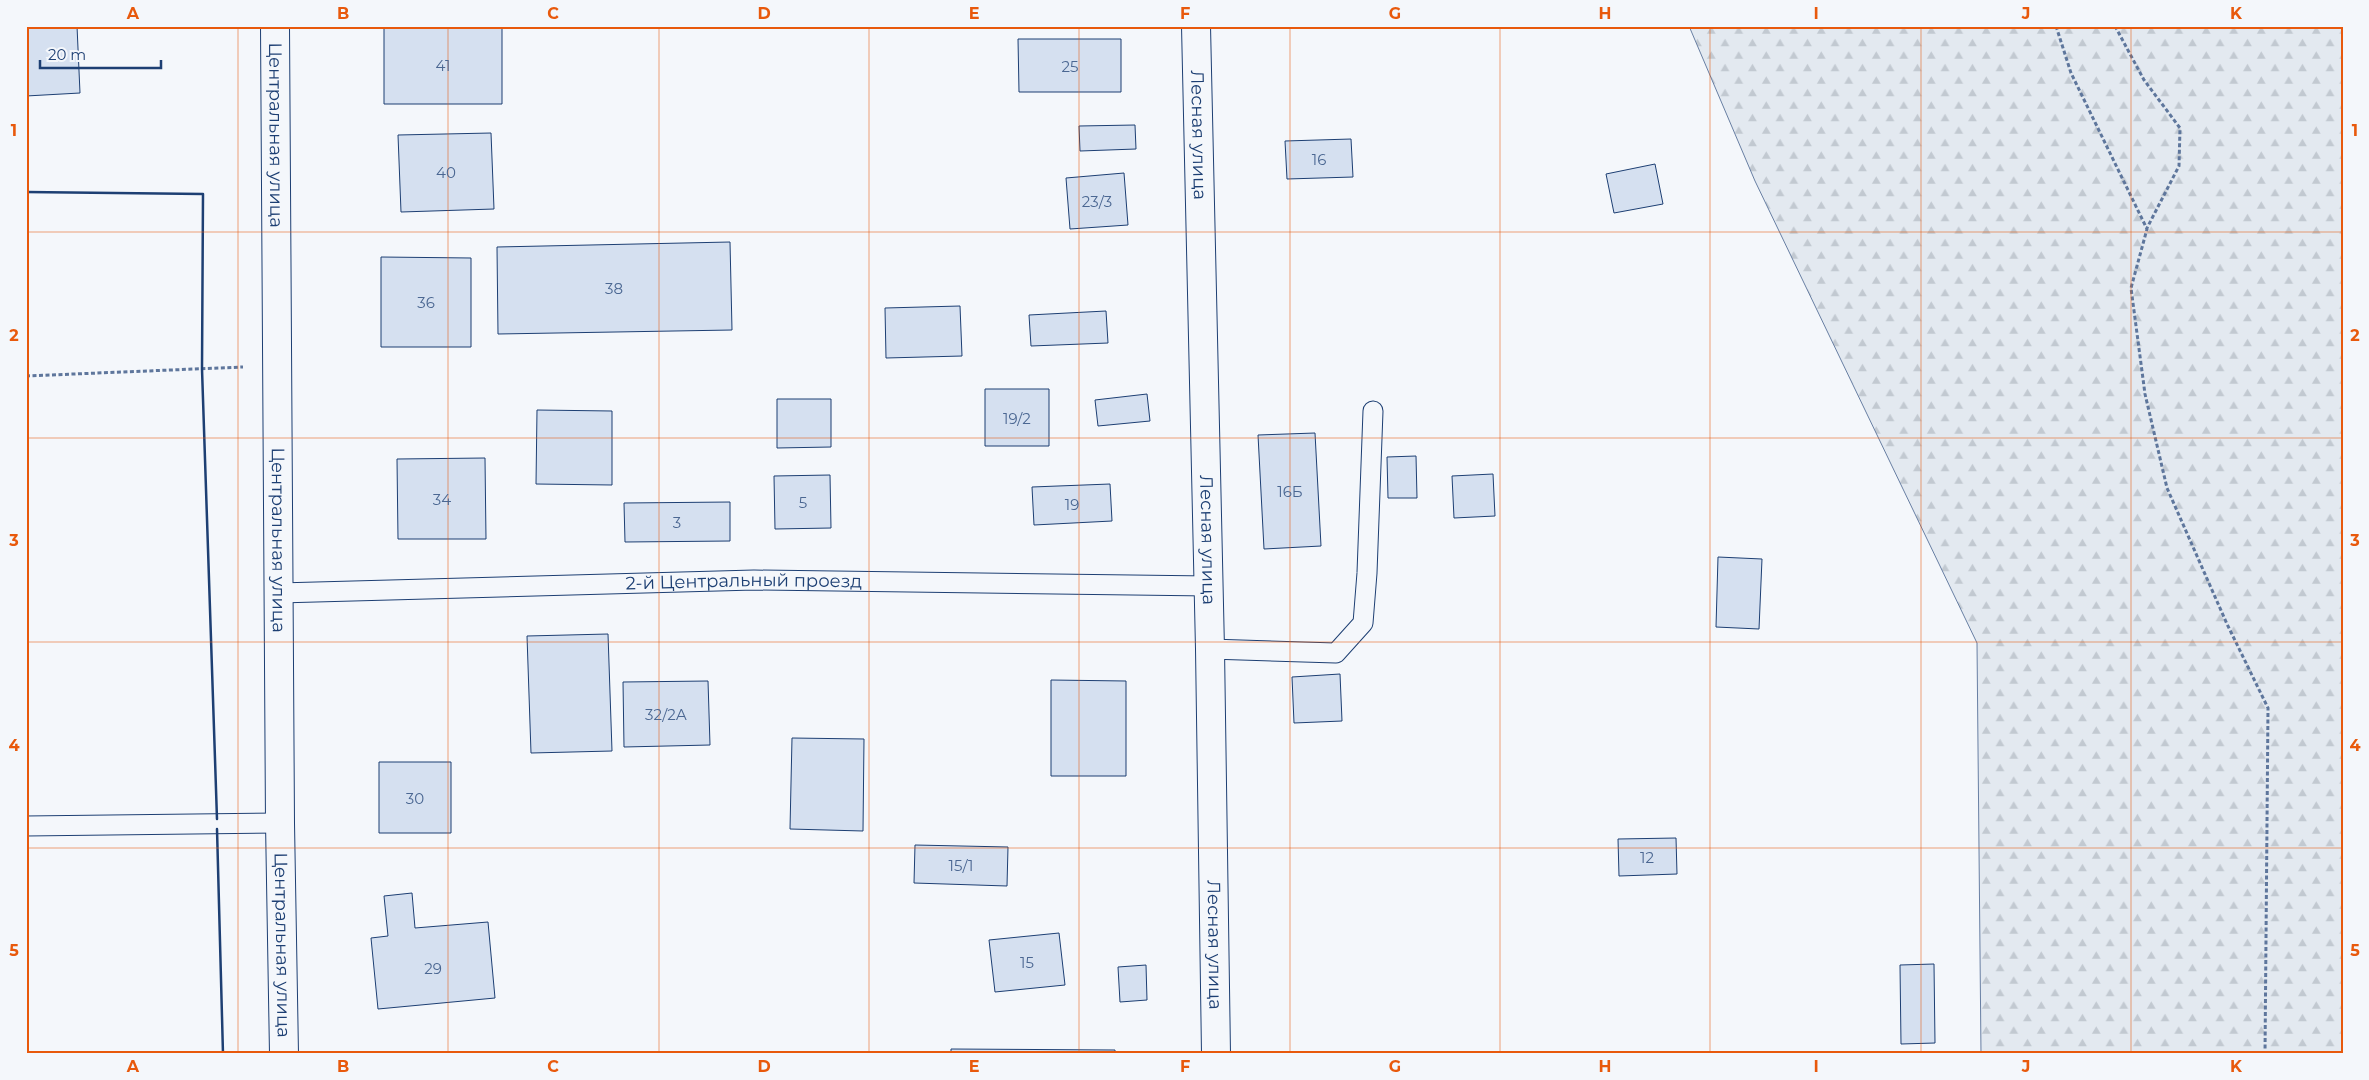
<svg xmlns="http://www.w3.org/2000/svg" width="2369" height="1080" viewBox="0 0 2369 1080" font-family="Montserrat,sans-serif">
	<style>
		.forest { fill: url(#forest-firs); stroke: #687fa3 }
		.building { fill: #d5e0f0; stroke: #1d3f73 }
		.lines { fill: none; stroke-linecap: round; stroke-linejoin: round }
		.service-casing { stroke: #1d3f73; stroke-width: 21 }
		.minor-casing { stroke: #1d3f73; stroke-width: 30 }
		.tertiary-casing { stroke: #1d3f73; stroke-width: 30 }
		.path { stroke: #5e769c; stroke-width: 3; stroke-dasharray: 4 2.5; stroke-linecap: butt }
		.service { stroke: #f4f7fb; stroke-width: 19 }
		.minor { stroke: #f4f7fb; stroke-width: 28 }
		.tertiary { stroke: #f4f7fb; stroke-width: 28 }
		.wall { stroke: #1d3f73; stroke-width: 2.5 }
		.grid { fill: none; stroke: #e8590c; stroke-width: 1; stroke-opacity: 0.55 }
		.labels { text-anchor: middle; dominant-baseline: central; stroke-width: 4; stroke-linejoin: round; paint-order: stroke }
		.number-label { font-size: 15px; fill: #4b6792 }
		.street-label { font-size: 18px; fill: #1d3f73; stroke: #f4f7fb }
		.neatline { fill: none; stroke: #e8590c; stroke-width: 2 }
		.grid-label { font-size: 16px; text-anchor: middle; font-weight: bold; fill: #e8590c }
	</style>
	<defs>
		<pattern id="forest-firs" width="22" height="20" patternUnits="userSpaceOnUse" patternTransform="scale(1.25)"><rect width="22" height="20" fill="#e3e9f0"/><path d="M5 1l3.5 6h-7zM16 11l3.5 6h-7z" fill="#c2c9d1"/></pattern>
	</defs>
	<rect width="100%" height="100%" fill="#f4f7fb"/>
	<!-- forest -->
	<path class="forest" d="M1689,26h654v1028h-362l-4,-411 -222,-462z"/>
	<!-- building -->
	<path class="building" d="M26,26h51l3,67 -54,3z
		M384,26h118v78h-118z
		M1018,39h103v53h-102z
		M1135,125l1,24 -56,2 -1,-25z
		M491,133l3,76 -93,3 -3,-77z
		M1351,139l2,38 -66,2 -2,-38z
		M1655,164l8,40 -49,9 -8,-39z
		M1124,173l4,52 -58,4 -4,-51z
		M730,242l2,88 -234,4 -1,-87z
		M381,257l90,1v89h-90z
		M960,306l2,50 -76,2 -1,-50z
		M1106,311l2,32 -77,3 -2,-31z
		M985,389h64v57h-64z
		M1147,394l3,27 -52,5 -3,-26z
		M777,399h54v48l-54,1z
		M537,410l75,1v74l-76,-1z
		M1315,433l6,113 -57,3 -6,-114z
		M1416,456l1,42h-29l-1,-41z
		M485,458l1,81h-88l-1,-80z
		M1493,474l2,42 -41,2 -2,-42z
		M830,475l1,53 -56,1 -1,-53z
		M1110,484l2,37 -78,4 -2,-38z
		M730,502v39l-105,1 -1,-39z
		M1718,557l44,2 -3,70 -43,-2z
		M608,634l4,117 -81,2 -4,-117z
		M1340,674l2,47 -48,2 -2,-46z
		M1051,680l75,1v95h-75z
		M708,681l2,64 -86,2 -1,-65z
		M792,738l72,1 -1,92 -73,-2z
		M379,762h72v71h-72z
		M1676,838l1,36 -58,2 -1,-37z
		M915,845l93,2 -1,39 -93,-3z
		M412,893l3,35 73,-6 7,76 -117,11 -7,-71 17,-2 -4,-40z
		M1059,933l6,52 -70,7 -6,-52z
		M1934,964l1,79 -34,1 -1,-79z
		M1146,965l1,35 -27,2 -2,-35z
		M951,1049l164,1v4h-164z"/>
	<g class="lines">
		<defs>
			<g id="service">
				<path id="s1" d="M279,593l475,-13 455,6"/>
				<path d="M1210,649l126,4 27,-30 4,-50 6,-162"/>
				<path d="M26,826l254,-3"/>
			</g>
			<g id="minor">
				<path id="s2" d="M1196,26l14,623 6,405"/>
			</g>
			<g id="tertiary">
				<path id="s3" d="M275,26l5,797 4,231"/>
			</g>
		</defs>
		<!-- service casing -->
		<use href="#service" class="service-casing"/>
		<!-- minor casing -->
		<use href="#minor" class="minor-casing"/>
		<!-- tertiary casing -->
		<use href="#tertiary" class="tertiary-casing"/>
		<!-- path -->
		<path class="path" d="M2056,26l15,47 76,156 -16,59 14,106 22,94 60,136 41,84 -3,346
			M2115,26l29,54 36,48 -1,38 -32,62
			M26,376l217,-9"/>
		<!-- service -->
		<use href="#service" class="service"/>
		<!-- minor -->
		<use href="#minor" class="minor"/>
		<!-- tertiary -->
		<use href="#tertiary" class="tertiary"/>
		<!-- wall -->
		<path class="wall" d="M26,192l177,2 -1,175 15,450
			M217,829l6,225"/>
	</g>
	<!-- grid -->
	<path class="grid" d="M238,26v1028M448,26v1028M659,26v1028M869,26v1028M1079,26v1028M1290,26v1028M1500,26v1028M1710,26v1028M1921,26v1028M2131,26v1028M26,232h2317M26,438h2317M26,642h2317M26,848h2317"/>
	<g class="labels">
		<!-- number labels -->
		<g class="number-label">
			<text x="443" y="65">41</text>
			<text x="1070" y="66">25</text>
			<text x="1319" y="159">16</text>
			<text x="446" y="172">40</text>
			<text x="1097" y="201">23/3</text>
			<text x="614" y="288">38</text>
			<text x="426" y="302">36</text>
			<text x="1017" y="418">19/2</text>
			<text x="1290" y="491">16Б</text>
			<text x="442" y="499">34</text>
			<text x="803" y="502">5</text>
			<text x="1072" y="504">19</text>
			<text x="677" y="522">3</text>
			<text x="666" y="714">32/2А</text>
			<text x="415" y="798">30</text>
			<text x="1647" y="857">12</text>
			<text x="961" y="865">15/1</text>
			<text x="1027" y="962">15</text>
			<text x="433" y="968">29</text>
		</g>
		<!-- street labels -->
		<g class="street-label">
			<text stroke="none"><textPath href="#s3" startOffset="109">Центральная улица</textPath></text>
			<text stroke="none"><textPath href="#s2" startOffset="109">Лесная улица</textPath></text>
			<text stroke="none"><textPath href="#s3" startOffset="514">Центральная улица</textPath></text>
			<text stroke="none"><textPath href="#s2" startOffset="514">Лесная улица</textPath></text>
			<text stroke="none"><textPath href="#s1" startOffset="465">2-й Центральный проезд</textPath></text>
			<text stroke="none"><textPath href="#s3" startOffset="919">Центральная улица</textPath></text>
			<text stroke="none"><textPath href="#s2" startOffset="919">Лесная улица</textPath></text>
		</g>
	</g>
	<!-- border -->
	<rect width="2369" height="1080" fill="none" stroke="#f4f7fb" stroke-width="55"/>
	<!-- scale -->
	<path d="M40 60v8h121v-8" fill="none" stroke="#1d3f73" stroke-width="2.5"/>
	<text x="48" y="60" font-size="15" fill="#1d3f73" stroke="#f4f7fb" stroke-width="4" paint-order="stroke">20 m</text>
	<rect x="28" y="28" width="2314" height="1024" class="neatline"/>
	<g class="grid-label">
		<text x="133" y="19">A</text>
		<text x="343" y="19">B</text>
		<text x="553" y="19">C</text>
		<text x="764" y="19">D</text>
		<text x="974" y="19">E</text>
		<text x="1185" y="19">F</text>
		<text x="1395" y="19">G</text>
		<text x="1605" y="19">H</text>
		<text x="1816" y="19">I</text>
		<text x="2026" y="19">J</text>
		<text x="2236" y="19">K</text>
		<text x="14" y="136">1</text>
		<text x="2355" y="136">1</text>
		<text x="14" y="341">2</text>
		<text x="2355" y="341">2</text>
		<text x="14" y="546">3</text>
		<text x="2355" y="546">3</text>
		<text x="14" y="751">4</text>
		<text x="2355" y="751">4</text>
		<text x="14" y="956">5</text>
		<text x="2355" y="956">5</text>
		<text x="133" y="1072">A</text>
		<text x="343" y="1072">B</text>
		<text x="553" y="1072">C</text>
		<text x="764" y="1072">D</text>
		<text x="974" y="1072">E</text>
		<text x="1185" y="1072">F</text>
		<text x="1395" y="1072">G</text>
		<text x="1605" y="1072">H</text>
		<text x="1816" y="1072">I</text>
		<text x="2026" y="1072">J</text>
		<text x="2236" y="1072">K</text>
	</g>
</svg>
